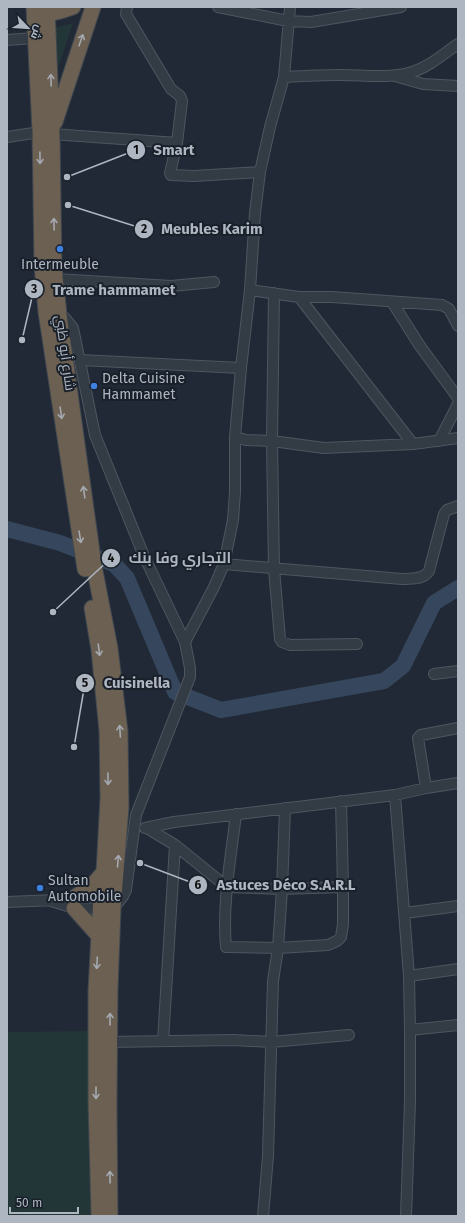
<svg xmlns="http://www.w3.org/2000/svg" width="465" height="1223" viewBox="0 0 465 1223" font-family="'Fira Sans',Cairo,sans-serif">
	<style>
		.green { fill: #233637 }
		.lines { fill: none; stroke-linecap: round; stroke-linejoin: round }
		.river { stroke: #36475d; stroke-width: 16 }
		.minor-casing { stroke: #4e5660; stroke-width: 12 }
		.highway-casing { stroke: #3e4650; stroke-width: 17 }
		.minor { stroke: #333b45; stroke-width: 10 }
		.highway { stroke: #6b6051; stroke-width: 15 }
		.oneway { stroke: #a4a9b1 }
		.shop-dot { fill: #3f7fe0; stroke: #19202a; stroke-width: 1.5 }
		.labels { text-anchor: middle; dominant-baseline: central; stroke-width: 4; stroke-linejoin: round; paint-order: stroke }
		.poi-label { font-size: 14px; fill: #aeb6c2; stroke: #19202a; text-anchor: start }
		.street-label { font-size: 14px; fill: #aeb6c2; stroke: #19202a }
		.leader { fill: none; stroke: #aeb6c2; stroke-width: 1.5 }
		.callout-dot { fill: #aeb6c2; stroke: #19202a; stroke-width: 1.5 }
		.mark-label { font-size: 12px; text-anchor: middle; font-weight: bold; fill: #111 }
		.callout-label { font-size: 15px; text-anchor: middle; font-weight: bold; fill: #aeb6c2; stroke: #19202a; stroke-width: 4; stroke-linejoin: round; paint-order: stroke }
	</style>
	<rect width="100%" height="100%" fill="#202935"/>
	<!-- green -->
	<path class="green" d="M73,23l-21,64 -2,-58z
		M92,1031l4,185h-89v-184z"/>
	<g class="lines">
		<!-- river -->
		<path class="river" d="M7,529l53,14 54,21 13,14 48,114 46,18 163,-29 19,-15 31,-63 24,-15"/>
		<defs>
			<path id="minor" d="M127,7l-1,7 45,75 9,7 2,5 -5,42 -7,30 1,2 23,1 66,-4
				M218,7l70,14 23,1 90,-15
				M7,40l28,-2
				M395,76l28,8 35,2
				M284,77c19,-1 38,-2 58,-2 22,0 48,4 70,-3 17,-5 31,-18 46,-28
				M52,134l125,9
				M7,137l33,-5
				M56,279l115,7 43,-4
				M250,290l49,7h33l110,8 7,4 9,17
				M274,293l-2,148 2,128 6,70 2,3 8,3 67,-1
				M299,297l114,147
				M392,302l28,44 38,52
				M80,360l161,8
				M235,437l11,3 26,1 52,7 89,-4 45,-6
				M439,441l19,-37
				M224,564l178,15c10,-1 21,1 27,-8l15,-57 3,-4 11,-4
				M185,642l29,-55 10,-23 9,-44 2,-28v-55l6,-69 9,-78 5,-77 5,-41 10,-45 14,-50 6,-70
				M434,674l24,-3
				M426,788l-8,-50 3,-3 37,-7
				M395,795l14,181 49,-7
				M341,801l2,86
				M145,828l29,-6 221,-27 31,-7 32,-5
				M147,828l28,17 52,42 55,2 61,-2v37l-2,13 -4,4 -9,4 -50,3 -52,-1c-4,-43 5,-90 10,-133
				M51,901l23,7 39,1 10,-13 3,-6 10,-75 54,-138v-9l-5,-26 -41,-86 -49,-121 -22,-107 -8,-10 -6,-4
				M7,902l50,-2
				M405,913l53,-7
				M409,976l1,54 48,-5
				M163,1041l12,-196
				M110,1042l123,-2 38,2 78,-7
				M263,1216l5,-60 5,-175 5,-33 4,-59 3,-81
				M406,1216l4,-114v-72"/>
			<path id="highway" d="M34,7l6,125 2,134 4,46 39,257
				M47,7l5,123 2,137 5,47 35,252 16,82 10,83 1,77 -8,101 -3,81 -1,115 1,111
				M39,16l22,-5 12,-4
				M55,122l38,-115
				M92,608l7,42 8,81 1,67 -4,74 -3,25 -5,93v113l3,113
				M75,897l15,-9 14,-16
				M74,908l25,28"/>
		</defs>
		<!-- minor casing -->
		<use href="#minor" class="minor-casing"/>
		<!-- highway casing -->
		<use href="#highway" class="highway-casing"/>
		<!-- minor -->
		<use href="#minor" class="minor"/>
		<!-- highway -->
		<use href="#highway" class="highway"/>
	</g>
	<!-- one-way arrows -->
	<defs><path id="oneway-shaft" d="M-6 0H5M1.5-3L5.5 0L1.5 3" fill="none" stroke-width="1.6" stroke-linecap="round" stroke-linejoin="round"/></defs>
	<g class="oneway">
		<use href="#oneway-shaft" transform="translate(81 40) rotate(-71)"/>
		<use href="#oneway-shaft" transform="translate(51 80) rotate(-92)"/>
		<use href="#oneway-shaft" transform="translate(40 158) rotate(89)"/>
		<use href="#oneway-shaft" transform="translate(54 224) rotate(-91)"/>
		<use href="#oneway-shaft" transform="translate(61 413) rotate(82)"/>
		<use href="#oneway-shaft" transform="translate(84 492) rotate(-98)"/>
		<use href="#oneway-shaft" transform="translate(80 537) rotate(81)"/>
		<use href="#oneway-shaft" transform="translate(99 650) rotate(83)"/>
		<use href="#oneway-shaft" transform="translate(120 731) rotate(-94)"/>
		<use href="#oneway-shaft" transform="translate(108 779) rotate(89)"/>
		<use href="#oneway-shaft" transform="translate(118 861) rotate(-85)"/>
		<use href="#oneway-shaft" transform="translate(97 963) rotate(93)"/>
		<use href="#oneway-shaft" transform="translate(110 1019) rotate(-90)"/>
		<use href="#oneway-shaft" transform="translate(96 1093) rotate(90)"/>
		<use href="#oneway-shaft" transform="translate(110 1177) rotate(-91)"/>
	</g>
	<!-- markers -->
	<g class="shop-dot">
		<circle cx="60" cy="249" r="4"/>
		<circle cx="94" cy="386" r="4"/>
		<circle cx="40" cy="888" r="4"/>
	</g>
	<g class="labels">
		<!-- poi labels -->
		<g class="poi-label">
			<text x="60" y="264" text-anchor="middle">Intermeuble</text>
			<text x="102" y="378">Delta Cuisine<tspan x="102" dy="16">Hammamet</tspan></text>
			<text x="48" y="880">Sultan<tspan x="48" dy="16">Automobile</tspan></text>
		</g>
		<!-- street labels -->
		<g class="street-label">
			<text transform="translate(65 353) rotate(82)">شارع أبو ظبي</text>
		</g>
	</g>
	<!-- callouts -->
	<path class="leader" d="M67 177L136 150M68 205L144 229M22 340L34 289M53 612L111 558M74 747L85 683M140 863L198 885"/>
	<g class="callout-dot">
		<circle cx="67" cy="177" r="4"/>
		<circle cx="68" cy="205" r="4"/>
		<circle cx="22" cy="340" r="4"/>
		<circle cx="53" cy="612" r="4"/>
		<circle cx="74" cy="747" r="4"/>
		<circle cx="140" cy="863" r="4"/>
		<circle cx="136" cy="150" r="10"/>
		<circle cx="144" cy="229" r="10"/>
		<circle cx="34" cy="289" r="10"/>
		<circle cx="111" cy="558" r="10"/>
		<circle cx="85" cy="683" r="10"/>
		<circle cx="198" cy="885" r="10"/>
	</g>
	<g class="mark-label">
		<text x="136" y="154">1</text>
		<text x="144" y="233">2</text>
		<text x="34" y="293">3</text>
		<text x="111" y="562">4</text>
		<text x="85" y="687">5</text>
		<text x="198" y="889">6</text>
	</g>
	<g class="callout-label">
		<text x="174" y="155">Smart</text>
		<text x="212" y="234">Meubles Karim</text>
		<text x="114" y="295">Trame hammamet</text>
		<text x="180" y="563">التجاري وفا بنك</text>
		<text x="137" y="688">Cuisinella</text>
		<text x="286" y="890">Astuces Déco S.A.R.L</text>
	</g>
	<!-- border -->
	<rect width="465" height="1223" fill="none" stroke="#aeb6c2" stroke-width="16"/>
	<!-- north arrow -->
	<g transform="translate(28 28) rotate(115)" stroke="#19202a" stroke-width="3" paint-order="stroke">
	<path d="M0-3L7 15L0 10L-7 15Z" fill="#aeb6c2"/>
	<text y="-6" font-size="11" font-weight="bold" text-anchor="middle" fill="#aeb6c2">ش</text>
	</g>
	<!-- scale -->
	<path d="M10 1207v6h68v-6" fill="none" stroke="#aeb6c2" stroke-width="2"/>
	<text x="16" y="1207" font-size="12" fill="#aeb6c2" stroke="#19202a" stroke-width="3" paint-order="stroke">50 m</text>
</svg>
